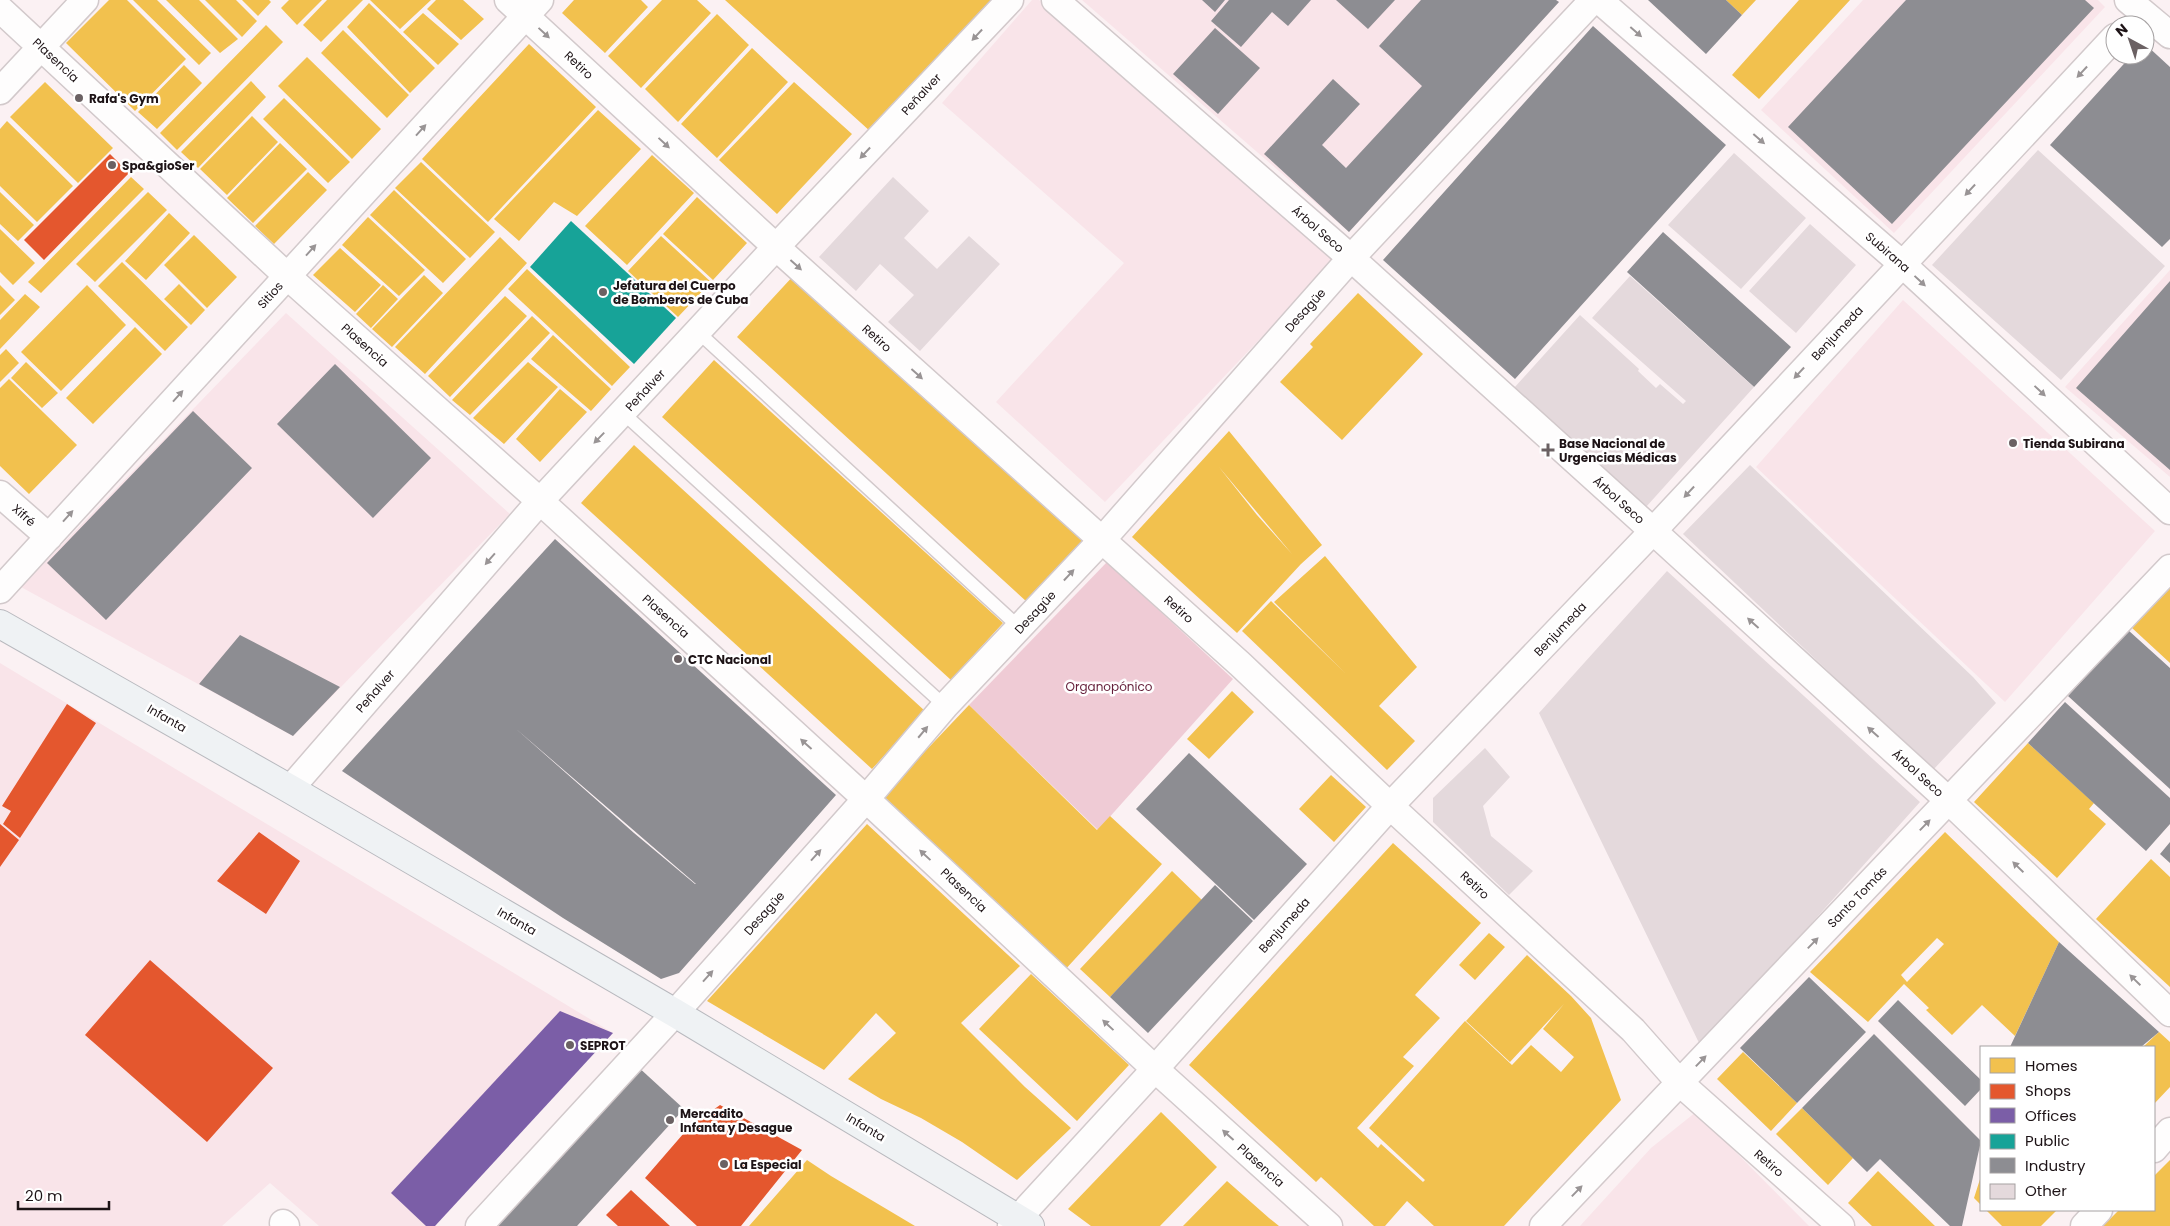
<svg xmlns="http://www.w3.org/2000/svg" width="2170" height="1226" viewBox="0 0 2170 1226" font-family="Poppins,sans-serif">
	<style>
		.built { fill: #f9e4e9 }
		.green { fill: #efcbd5 }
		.homes { fill: #f2c14e; fill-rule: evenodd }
		.shops { fill: #e4572e }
		.offices { fill: #7b5ea7 }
		.public { fill: #17a398 }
		.industry { fill: #8d8d92; fill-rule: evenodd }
		.building { fill: #e4d9dc }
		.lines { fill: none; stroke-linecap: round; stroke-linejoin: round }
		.service-casing { stroke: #d2c9cb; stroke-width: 15 }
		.minor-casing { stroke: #d2c9cb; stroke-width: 29 }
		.primary-casing { stroke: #b8b9be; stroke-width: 30 }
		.service { stroke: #fefdfd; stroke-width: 12 }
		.minor { stroke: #fefdfd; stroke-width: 26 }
		.primary { stroke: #eff2f4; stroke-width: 28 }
		.oneway { fill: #999495 }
		.poi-dot { fill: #6b6163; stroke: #fff; stroke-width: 2 }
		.labels { text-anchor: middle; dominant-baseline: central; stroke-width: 5; stroke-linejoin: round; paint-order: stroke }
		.street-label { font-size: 12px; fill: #1d1316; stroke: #fff }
		.poi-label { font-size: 12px; font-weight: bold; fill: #1d1316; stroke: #fff; text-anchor: start }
		.park-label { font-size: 12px; fill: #641e39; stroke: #fff }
	</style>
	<rect width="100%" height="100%" fill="#fbf1f3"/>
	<!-- built -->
	<path class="built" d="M1032,0h7l296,260 -230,242 -109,-100 128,-139 -182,-160z
		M1082,0h474l3,2 -210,230z
		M1863,0h235l7,7 -211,226 -133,-123z
		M2170,270v207l-105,-90z
		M1903,300l252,231 -150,171 -249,-235z
		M286,313l224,201 -217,222 -272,-149z
		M0,663l613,370 -183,193h-111l-49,-43 -48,43h-222z
		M1696,1112l113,114h-229l71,-78z"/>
	<!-- green -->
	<path class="green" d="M1107,562l126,117 -135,151 -129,-125z"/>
	<!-- homes -->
	<path class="homes" d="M109,0h18l59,59 -51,52 -69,-68z
		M133,0h24l54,53 -12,12z
		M166,0h33l39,39 -18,14z
		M205,0h31l21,21 -15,16z
		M242,0h27l2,2 -13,14z
		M289,0h33l-25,25 -16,-17z
		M327,0h36l-42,42 -18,-17z
		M370,0h61l-31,29z
		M436,0h27l21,19 -23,21 -34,-31z
		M574,0h67l7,7 -43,46 -43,-40z
		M662,0h35l14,13 -70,75 -33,-32z
		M725,0h275l-129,132z
		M1726,0h30l-14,15z
		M1799,0h51l-91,99 -27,-24z
		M369,3l66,65 -25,25 -63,-66z
		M423,13l36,31 -21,21 -35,-33z
		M717,14l32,31 -71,77 -33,-33z
		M266,25l17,17 -106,108 -17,-17z
		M343,30l66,65 -22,23 -66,-65z
		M529,44l67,63 -108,115 -66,-63z
		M752,48l36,34 -71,76 -36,-34z
		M307,57l74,72 -29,30 -74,-73z
		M184,65l18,18 -45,46 -19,-17z
		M251,81l15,16 -68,71 -17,-16z
		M45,82l68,66 -35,35 -68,-66z
		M794,82l58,52 -75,80 -58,-54z
		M284,98l66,64 -22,21 -65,-64z
		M598,110l43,39 -64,67 -23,-14 -35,39 -25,-22z
		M252,116l26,26 -51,53 -27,-26z
		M7,121l66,65 -36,36 -37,-36v-57z
		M280,143l27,26 -54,54 -26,-25z
		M652,155l42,38 -67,72 -42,-39z
		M421,162l74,70 -25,26 -75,-70z
		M308,172l19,18 -53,54 -19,-18z
		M131,177l13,12 -103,104 -13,-11z
		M394,190l72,69 -23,24 -73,-68z
		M0,192l34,33 -16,16 -18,-17z
		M148,192l19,18 -72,72 -19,-18z
		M697,197l50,46 -34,37 -50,-46z
		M169,213l21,20 -44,47 -21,-19z
		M368,217l57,53 -26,26 -57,-51z
		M0,229l35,34 -22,22 -13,-13z
		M194,235l43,42 -30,31 -43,-43z
		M661,236l50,46 -33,35 -50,-46z
		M500,237l27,26 -102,111 -30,-27z
		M340,248l41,37 -26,27 -42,-37z
		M122,262l66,65 -23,24 -67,-65z
		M527,269l103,98 -18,19 -104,-97z
		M795,274l290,265 -58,63 -290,-265z
		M424,275l19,18 -51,54 -20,-18z
		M179,284l26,26 -14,15 -27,-26z
		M0,285l15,15 -15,15z
		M87,285l39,40 -65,66 -40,-39z
		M383,285l15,14 -27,29 -15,-14z
		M1358,293l65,61 -81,86 -62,-58 33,-35 -3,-3z
		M25,294l15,13 -40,42v-29z
		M505,296l22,20 -77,81 -22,-21z
		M532,316l18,17 -80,82 -18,-15z
		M135,327l27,27 -69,70 -27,-26z
		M553,335l58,54 -20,22 -60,-52z
		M6,349l13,14 -19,19v-27z
		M714,360l289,263 -52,57 -289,-263z
		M26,362l32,31 -16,15 -31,-30z
		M528,362l30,25 -54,57 -31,-26z
		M9,379l68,66 -48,49 -29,-28v-78z
		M560,389l27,23 -47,50 -24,-23z
		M1229,431l93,114 -21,19 -64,69 -105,-96zM1219,467l73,87 -35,-39z
		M634,445l291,266 -53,58 -291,-266z
		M1325,556l92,111 -38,39 36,35 -28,29 -145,-139 29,-30 74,72 -71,-71z
		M2170,584v79l-39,-36z
		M1232,691l22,21 -45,47 -22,-20z
		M969,705l128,125 13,-14 52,48 -99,108 -186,-170z
		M2028,743l66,60 -5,6 17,15 -49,54 -83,-76z
		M1331,775l35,32 -32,35 -35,-33z
		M867,824l153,142 -59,57 64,64 46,41 -54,52 -55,-38 -41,-24 -40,-19 -33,-20 48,-46 -20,-20 -52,57 -117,-69z
		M1945,832l114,110 -44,94 -33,-31 -30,30 -26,-25 3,-2 -25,-24 -36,38 -58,-50zM1937,938l7,6 -37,38 -6,-7z
		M1393,843l88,80 -66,72 25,23 -37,39 11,9 -57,62 21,20 3,-4 42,38 2,-2 -56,-52 96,-107 47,44 19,-20 30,27 13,-15 -31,-28 21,-25 -54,58 -44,-41 61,-66 44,41 20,22 30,82 -117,126h-70l-27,-25 -22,25h-11l-53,-49 -5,5 -127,-117z
		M2151,859l19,18v110l-74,-68z
		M1172,871l30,29 -92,97 -30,-28z
		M1489,933l16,14 -30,33 -16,-15z
		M1031,974l98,91 -52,56 -98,-92z
		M2159,1032l11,10v45l-16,17v-57h-11z
		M1743,1052l54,51 -26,28 -54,-52z
		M1802,1108l51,50 -25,27 -52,-51z
		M1161,1112l56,55 -57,59h-69l-23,-17z
		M807,1160l24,16 84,50h-166z
		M2170,1160v66h-67l16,-16h35v-34z
		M1878,1171l57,55h-63l-24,-23z
		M1981,1176v29l-7,-7z
		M1227,1181l42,37 10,8h-96z
		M1986,1210h71l-16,16h-39z"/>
	<!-- shops -->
	<path class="shops" d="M110,154l19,19 -85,87 -20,-20z
		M67,704l29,19 -76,115 -17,-14 8,-13 -9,-5z
		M0,824l19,16 -19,27z
		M259,832l41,29 -34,53 -49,-33z
		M150,960l123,108 -66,74 -122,-107z
		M720,1105l82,45 -61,76h-44l-52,-48 58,-67 3,4z
		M631,1190l39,36h-52l-12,-11z"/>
	<!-- offices -->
	<path class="offices" d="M560,1011l53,22 -178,193h-9l-35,-33z"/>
	<!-- public -->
	<path class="public" d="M571,221l105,97 -42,46 -104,-97z"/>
	<!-- industry -->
	<path class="industry" d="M1202,0h23l-10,12z
		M1229,0h82l-23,26 -16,-14 -31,35 -30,-26z
		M1336,0h59l-27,29z
		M1421,0h135l3,2 -210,230 -85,-78 69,-75 27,25 -38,41 24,23 76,-82 -43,-40z
		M1648,0h78l16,15 -36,39z
		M1906,0h179l9,8 -202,216 -104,-97z
		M1593,26l133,119 -211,234 -132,-119z
		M1215,28l45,40 -42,46 -45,-40z
		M2145,44l25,23v172l-8,8 -112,-102 82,-90h13z
		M1663,232l128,115 -37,40 -127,-115z
		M2170,281v189l-94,-82z
		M335,364l96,94 -58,60 -96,-94z
		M193,411l59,57 -146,152 -59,-57z
		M555,539l281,256 -157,178 -18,6 -98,-61 -221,-147zM515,728l181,156h-1l-61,-51z
		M2128,630l42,38v121l-102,-93z
		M240,635l100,52 -47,49 -94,-52z
		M2065,702l105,96v26l-24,27 -118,-108z
		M1189,753l118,111 -53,56 -118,-111z
		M2170,842v21l-10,-9z
		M1215,885l38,36 -105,112 -38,-36z
		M2059,942l100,90 -18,15h-131z
		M1809,977l57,55 -69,71 -57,-55z
		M1898,1000l83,80v9l-16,17 -87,-85z
		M1874,1034l107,107 -19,85h-12l-70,-67 -13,13 -65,-64z
		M636,1065l48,44 -107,117h-89z"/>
	<!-- building -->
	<path class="building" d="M2038,150l127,116 -104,114 -129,-115z
		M1734,153l72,65 -65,71 -73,-64z
		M893,177l36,34 -25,27 33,31 32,-33 31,28 -80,87 -32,-29 26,-27 -34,-31 -24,27 -37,-34z
		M1810,224l46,41 -60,68 -47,-42z
		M1630,276l124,111 -108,120 -132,-119 66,-73 59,54 -1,2 18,17 4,-4 23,20 3,-3 -94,-83z
		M1750,465l223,212 23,26 -63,67 -250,-236z
		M1667,571l253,231 -219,245 -162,-334z
		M1485,748l25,29 -27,29 8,30 42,35 -24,24 -76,-73v-24z"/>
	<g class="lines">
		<defs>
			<path id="service" d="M698,332l322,296
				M623,413l322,293"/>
			<path id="minor" d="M508,0l268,247 464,417 150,142 243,224 47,53 161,143
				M1055,0l296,258 302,273 295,269 222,213
				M1599,0l302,263 269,248
				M2128,0l42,35
				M0,9l287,267 253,225 326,298 289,270 174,157
				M0,91l85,-91
				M0,494l49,43
				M0,590l540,-590
				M290,789l250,-288 236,-254 234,-247
				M2154,1149l16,-18
				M283,1223l3,3
				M479,1226l196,-213 191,-214 79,-93 157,-166 249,-282 242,-258
				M1011,1226l144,-157 235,-263 263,-275 462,-494
				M1543,1226l627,-658
				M2084,1226l15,-16"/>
			<path id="primary" d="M0,624l290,165 385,224 355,213"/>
		</defs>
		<!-- service casing -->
		<use href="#service" class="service-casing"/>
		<!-- minor casing -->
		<use href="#minor" class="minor-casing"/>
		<!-- primary casing -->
		<use href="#primary" class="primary-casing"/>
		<!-- service -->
		<use href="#service" class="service"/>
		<!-- minor -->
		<use href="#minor" class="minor"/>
		<!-- primary -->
		<use href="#primary" class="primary"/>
	</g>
	<!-- one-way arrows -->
	<defs><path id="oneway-solid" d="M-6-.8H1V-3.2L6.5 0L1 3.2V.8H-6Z" transform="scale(1.25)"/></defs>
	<g class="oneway">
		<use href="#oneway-solid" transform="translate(1636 32) rotate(41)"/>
		<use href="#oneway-solid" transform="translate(544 33) rotate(43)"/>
		<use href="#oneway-solid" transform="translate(977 35) rotate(133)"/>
		<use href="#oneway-solid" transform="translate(2082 72) rotate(133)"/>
		<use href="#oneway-solid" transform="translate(421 130) rotate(-48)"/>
		<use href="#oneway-solid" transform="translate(1759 139) rotate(41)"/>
		<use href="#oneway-solid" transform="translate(664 143) rotate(43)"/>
		<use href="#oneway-solid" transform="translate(865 153) rotate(133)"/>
		<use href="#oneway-solid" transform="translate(1970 190) rotate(133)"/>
		<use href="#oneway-solid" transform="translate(311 250) rotate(-48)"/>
		<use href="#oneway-solid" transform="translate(796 265) rotate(42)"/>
		<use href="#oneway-solid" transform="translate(1920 281) rotate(43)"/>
		<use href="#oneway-solid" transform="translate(1799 373) rotate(133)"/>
		<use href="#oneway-solid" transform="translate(917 374) rotate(42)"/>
		<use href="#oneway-solid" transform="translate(2040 391) rotate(43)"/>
		<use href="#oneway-solid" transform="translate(178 396) rotate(-48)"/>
		<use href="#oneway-solid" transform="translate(599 438) rotate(134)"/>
		<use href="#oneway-solid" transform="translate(1689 492) rotate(133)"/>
		<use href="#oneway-solid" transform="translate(68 516) rotate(-48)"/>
		<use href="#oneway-solid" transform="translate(490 559) rotate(131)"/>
		<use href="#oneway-solid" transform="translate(1069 575) rotate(-47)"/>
		<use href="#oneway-solid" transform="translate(1753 623) rotate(-138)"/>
		<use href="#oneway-solid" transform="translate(923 732) rotate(-50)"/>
		<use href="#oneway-solid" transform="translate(1873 732) rotate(-138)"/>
		<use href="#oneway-solid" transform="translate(806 744) rotate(-138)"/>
		<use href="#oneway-solid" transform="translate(1925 825) rotate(-46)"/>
		<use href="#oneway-solid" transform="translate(816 855) rotate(-48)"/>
		<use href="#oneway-solid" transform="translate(925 855) rotate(-137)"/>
		<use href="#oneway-solid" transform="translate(2018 867) rotate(-136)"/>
		<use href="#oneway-solid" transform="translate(1813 943) rotate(-46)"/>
		<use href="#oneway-solid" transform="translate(708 976) rotate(-48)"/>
		<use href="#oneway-solid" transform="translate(2135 980) rotate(-136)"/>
		<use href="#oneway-solid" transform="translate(1108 1025) rotate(-137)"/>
		<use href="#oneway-solid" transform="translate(1701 1061) rotate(-46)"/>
		<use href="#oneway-solid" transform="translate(1228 1135) rotate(-138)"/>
		<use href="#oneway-solid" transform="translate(1577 1191) rotate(-46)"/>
	</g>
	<!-- markers -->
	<g class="poi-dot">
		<circle cx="79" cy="98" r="5"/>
		<circle cx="112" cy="165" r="5"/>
		<circle cx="603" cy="292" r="5"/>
		<circle cx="2013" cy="443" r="5"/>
		<path d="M1545.5 442.5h5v5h5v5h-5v5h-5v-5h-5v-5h5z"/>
		<circle cx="678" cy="659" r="5"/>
		<circle cx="570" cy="1045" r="5"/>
		<circle cx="670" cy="1120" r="5"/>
		<circle cx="724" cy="1164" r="5"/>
	</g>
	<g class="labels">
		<!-- street labels -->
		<g class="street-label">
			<text transform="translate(56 60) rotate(43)">Plasencia</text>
			<text transform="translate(579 65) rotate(43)">Retiro</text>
			<text transform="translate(921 94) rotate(-47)">Peñalver</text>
			<text transform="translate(1318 229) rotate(41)">Árbol Seco</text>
			<text transform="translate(1888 252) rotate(41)">Subirana</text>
			<text transform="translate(270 295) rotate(-48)">Sitios</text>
			<text transform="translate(1305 310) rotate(-48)">Desagüe</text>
			<text transform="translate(1837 333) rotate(-47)">Benjumeda</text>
			<text transform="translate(877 338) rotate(42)">Retiro</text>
			<text transform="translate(365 345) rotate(42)">Plasencia</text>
			<text transform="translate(645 390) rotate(-47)">Peñalver</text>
			<text transform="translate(1619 500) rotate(42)">Árbol Seco</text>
			<text transform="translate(24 515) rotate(41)">Xifré</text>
			<text transform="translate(1179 609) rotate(42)">Retiro</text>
			<text transform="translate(1035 612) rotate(-47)">Desagüe</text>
			<text transform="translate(666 616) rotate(42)">Plasencia</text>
			<text transform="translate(1560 629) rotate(-46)">Benjumeda</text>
			<text transform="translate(375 691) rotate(-49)">Peñalver</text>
			<text transform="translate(167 718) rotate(30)">Infanta</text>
			<text transform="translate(1918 773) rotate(42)">Árbol Seco</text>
			<text transform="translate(1475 885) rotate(43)">Retiro</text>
			<text transform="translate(964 890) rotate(43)">Plasencia</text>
			<text transform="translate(1857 897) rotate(-46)">Santo Tomás</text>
			<text transform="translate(764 913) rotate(-48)">Desagüe</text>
			<text transform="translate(517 921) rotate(30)">Infanta</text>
			<text transform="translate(1284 925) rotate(-48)">Benjumeda</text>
			<text transform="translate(866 1127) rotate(31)">Infanta</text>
			<text transform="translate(1769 1163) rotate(41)">Retiro</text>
			<text transform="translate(1261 1165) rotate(42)">Plasencia</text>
		</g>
		<!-- poi labels -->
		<g class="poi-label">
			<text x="89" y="98">Rafa's Gym</text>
			<text x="122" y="165">Spa&amp;gioSer</text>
			<text x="613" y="285">Jefatura del Cuerpo<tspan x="613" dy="14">de Bomberos de Cuba</tspan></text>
			<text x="1559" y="443">Base Nacional de<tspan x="1559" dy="14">Urgencias Médicas</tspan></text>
			<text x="2023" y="443">Tienda Subirana</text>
			<text x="688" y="659">CTC Nacional</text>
			<text x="580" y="1045">SEPROT</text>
			<text x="680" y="1113">Mercadito<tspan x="680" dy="14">Infanta y Desague</tspan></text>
			<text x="734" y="1164">La Especial</text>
		</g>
		<!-- park labels -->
		<g class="park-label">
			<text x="1109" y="686">Organopónico</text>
		</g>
	</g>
	<!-- legend -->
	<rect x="1980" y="1046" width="175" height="165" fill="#ffffff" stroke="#a5a1a2"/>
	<rect x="1990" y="1058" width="25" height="15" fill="#f2c14e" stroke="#a5a1a2"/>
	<text x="2025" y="1071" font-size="15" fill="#1d1316">Homes</text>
	<rect x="1990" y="1084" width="25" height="15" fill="#e4572e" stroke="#a5a1a2"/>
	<text x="2025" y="1096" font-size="15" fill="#1d1316">Shops</text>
	<rect x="1990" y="1108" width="25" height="15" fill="#7b5ea7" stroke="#a5a1a2"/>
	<text x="2025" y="1121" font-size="15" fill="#1d1316">Offices</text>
	<rect x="1990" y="1134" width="25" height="15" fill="#17a398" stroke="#a5a1a2"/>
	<text x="2025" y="1146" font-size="15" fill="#1d1316">Public</text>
	<rect x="1990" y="1158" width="25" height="15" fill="#8d8d92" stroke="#a5a1a2"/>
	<text x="2025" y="1171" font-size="15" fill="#1d1316">Industry</text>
	<rect x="1990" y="1184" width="25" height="15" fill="#e4d9dc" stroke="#a5a1a2"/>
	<text x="2025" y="1196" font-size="15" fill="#1d1316">Other</text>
	<!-- north arrow -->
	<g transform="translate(2130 40) rotate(320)"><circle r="24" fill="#ffffff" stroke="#a5a1a2"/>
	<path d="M0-4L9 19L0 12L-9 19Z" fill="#6b6163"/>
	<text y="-8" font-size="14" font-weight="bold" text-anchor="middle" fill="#1d1316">N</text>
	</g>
	<!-- scale -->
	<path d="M18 1201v8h91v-8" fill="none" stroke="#1d1316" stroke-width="2.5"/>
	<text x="25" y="1201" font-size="15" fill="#1d1316" stroke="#ffffff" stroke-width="4" paint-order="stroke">20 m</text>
</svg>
